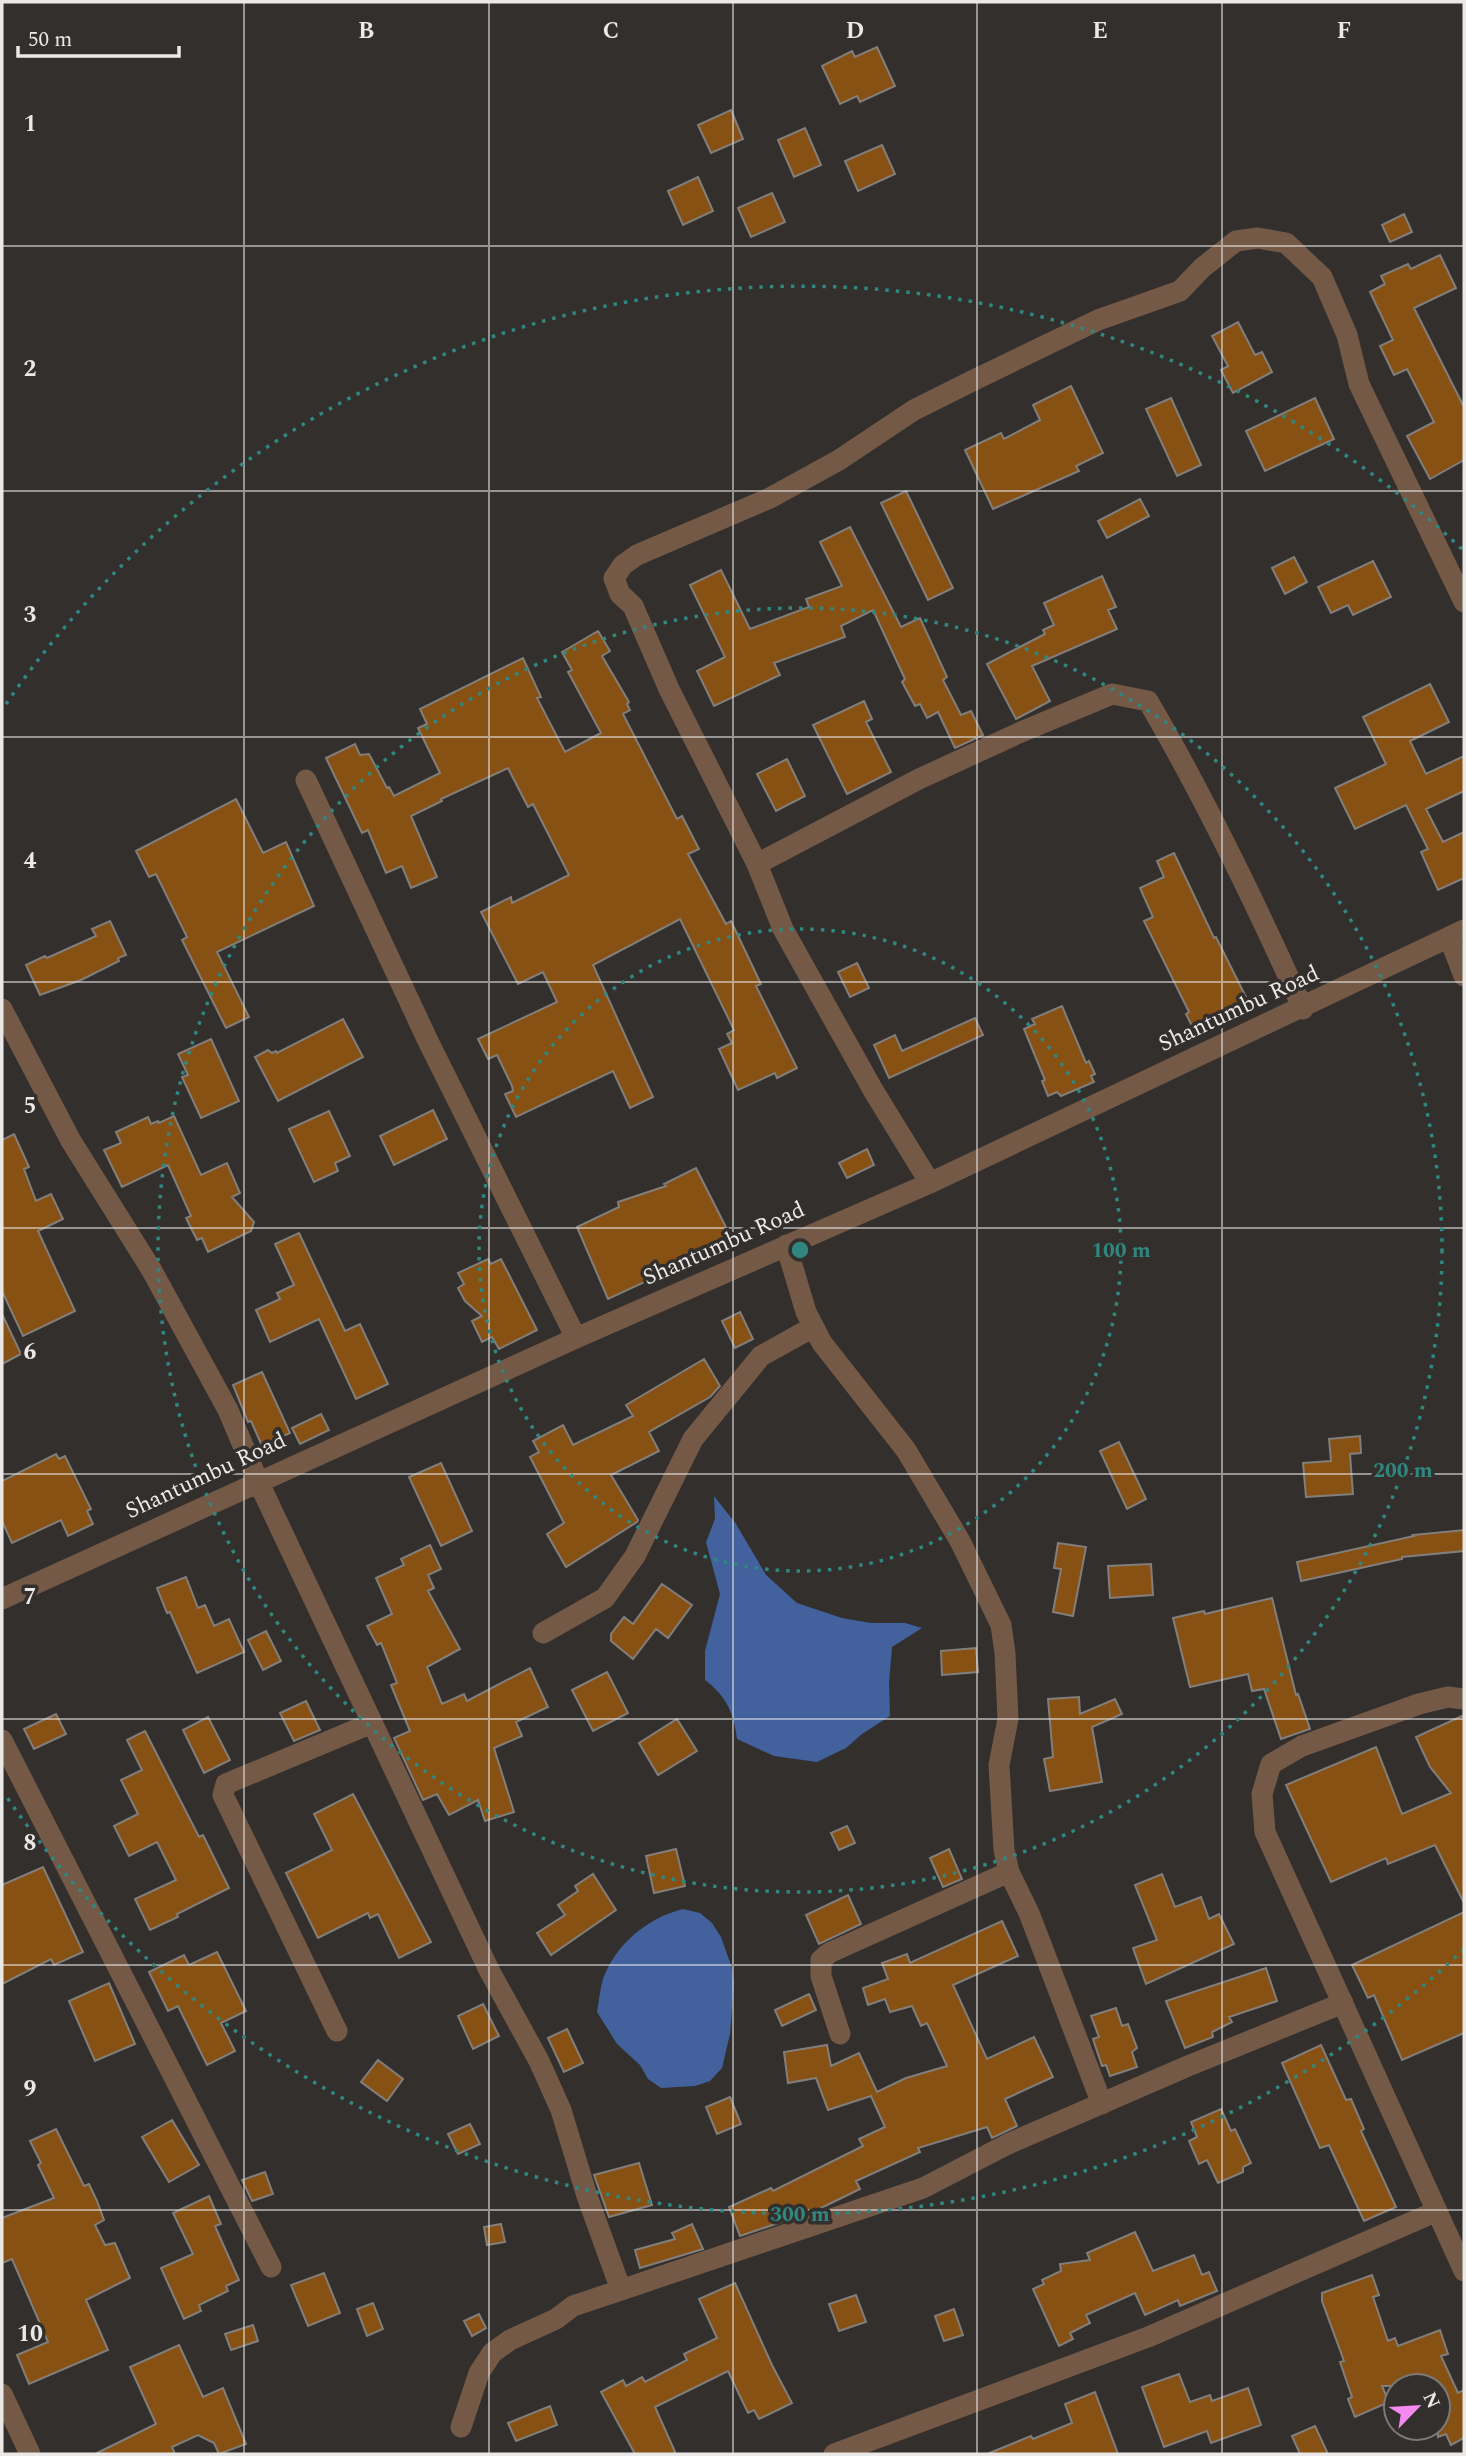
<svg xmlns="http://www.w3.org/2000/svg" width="1466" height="2456" viewBox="0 0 1466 2456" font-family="Spectral,serif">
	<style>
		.water { fill: #42619d }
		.building { fill: #885114; stroke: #827e7b; stroke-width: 2 }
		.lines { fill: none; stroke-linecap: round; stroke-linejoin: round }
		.minor { stroke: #755947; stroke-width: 21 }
		.grid { fill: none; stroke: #ebe9e7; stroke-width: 2; stroke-opacity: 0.55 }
		.ring { fill: none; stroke: #308780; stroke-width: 3.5; stroke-dasharray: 3.5 7 }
		.labels { text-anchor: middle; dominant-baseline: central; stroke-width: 7; stroke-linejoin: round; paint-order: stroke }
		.street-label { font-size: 23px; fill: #ebe9e7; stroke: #322f2d }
		.grid-label { font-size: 23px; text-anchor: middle; font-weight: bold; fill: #ebe9e7; stroke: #322f2d; stroke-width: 7; stroke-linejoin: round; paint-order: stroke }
		.centre { fill: #308780; stroke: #322f2d; stroke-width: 3.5 }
		.ring-label { font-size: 21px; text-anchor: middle; font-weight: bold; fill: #308780; stroke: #322f2d; stroke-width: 7; stroke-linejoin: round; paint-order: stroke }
	</style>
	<rect width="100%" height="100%" fill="#322f2d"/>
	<!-- water -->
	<path class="water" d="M714,1496l22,28 30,51 31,28 45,15 29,5h34l17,5 -30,19 -3,36 1,33 -28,18 -16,14 -29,14 -43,-6 -37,-17c-3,-26 -11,-43 -32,-59v-29l15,-57 -14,-52 9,-23z
		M683,1909l17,4 12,10 9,14 11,31 2,16 -4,50 -8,34 -12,13 -15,5 -34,2 -13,-9 -8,-14 -23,-21 -20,-32c2,-11 3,-23 6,-33 13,-35 44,-61 80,-70z"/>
	<!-- building -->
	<path class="building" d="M877,47l18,39 -35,16 -3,-6 -17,8 -18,-38 30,-15 3,6z
		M731,110l12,29 -32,14 -13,-28z
		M805,128l16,37 -27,12 -16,-37z
		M882,145l13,29 -37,17 -13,-30z
		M698,177l15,34 -30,14 -15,-34z
		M772,193l13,29 -34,15 -13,-29z
		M1404,214l8,18 -22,10 -8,-17z
		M1440,255l16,33 -42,20 50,99v53l-34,19 -23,-43 27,-14 -27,-53 -13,6 -14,-29 13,-6 -23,-48 15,-8 -4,-8 27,-12 3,5z
		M1238,322l17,33 7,-3 10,20 -39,21 -12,-23 7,-4 -16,-30z
		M1071,386l32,67 -27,13 3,5 -86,38 -28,-59 36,-17 3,6 36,-19 -7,-15z
		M1171,398l30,67 -24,11 -31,-67z
		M1315,398l19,41 -69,32 -19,-40z
		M906,491l47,97 -25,12 -47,-97z
		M1140,499l9,17 -42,22 -9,-17z
		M850,527l51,100 19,-9 27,59 -4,3 18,35 10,-4 12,24 -28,13 -17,-36 -11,6 -7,-14 -5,2 -13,-24 3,-3 -32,-69 -32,16 4,11 -71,26 6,12 -66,31 -17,-35 28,-14 -35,-72 31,-15 29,59 59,-22 -3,-8 36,-13 -22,-44z
		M1294,557l13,25 -22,12 -13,-26z
		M1373,561l18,36 -38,18 -5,-10 -17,8 -13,-26z
		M1102,576l14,31 -8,3 9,19 -85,37 18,35 -34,18 -29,-55 58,-30 -2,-4 11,-5 -10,-22z
		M598,631l12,20 -8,5 27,46 -2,2 3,6 -7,4 54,105 5,-3 17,33 -11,5 38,70 5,-3 30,63 -5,2 41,82 -20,10 -2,-5 -37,17 -19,-41 13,-6 -5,-9 7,-4 -54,-111 -87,46 60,132 -23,11 -17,-37 -97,46 -11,-23 8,-3 -1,-5 -15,-31 -9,4 -10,-20 79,-37 -14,-30 -25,12 -37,-72 30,-15 1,6 57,-28 -36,-71 -5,3 -20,-39 -67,31 1,2 -31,15 26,61 -26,11 -9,-22 -16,7 -18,-43 -6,3 -36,-75 29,-14 5,11 9,-1 18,34 2,-1 5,9 46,-23 -22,-45 9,-4 -7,-15 103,-51 18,39 -4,1 28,54 36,-19 -33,-61 4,-2 -10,-18z
		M1430,684l19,38 -39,19 16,33 38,-18v35l-38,18 17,33 21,-10v46l-26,12 -17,-38 7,-3 -22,-44 -51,24 -20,-41 51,-24 -23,-47z
		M864,701l8,18 -6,3 25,50 -44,22 -34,-69z
		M787,759l18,37 -29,15 -19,-37z
		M236,799l27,54 23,-11 28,64 -97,46 32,65 -23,11 -44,-88 5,-3 -31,-63 -7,3 -13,-26z
		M1174,853l40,85 2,-1 35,70 -55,27 -10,-20 3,-2 -45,-91 9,-4 -13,-29 24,-11 -7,-16z
		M110,921l16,34 -8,3 1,3 -38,19 -41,15 -14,-30 19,-9 2,2 49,-22 -4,-7z
		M857,963l12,25 -19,9 -12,-25z
		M1062,1006l24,57 3,-2 6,13 -4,2 3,6 -33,14 -4,-4 -9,4 -6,-15 3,-1 -21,-51 11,-5 -3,-5z
		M975,1018l8,17 -94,43 -15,-33 21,-10 7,16z
		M343,1019l20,38 -85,44 -23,-44 13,-7 4,3 4,-2 1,2z
		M211,1039l28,62 -38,17 -19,-41 6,-2 -10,-21z
		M433,1110l14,29 -53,26 -14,-29z
		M329,1111l21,45 -15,7 3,8 -24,11 -25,-53z
		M174,1116l27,59 26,-12 13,30 -8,4 22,25 -3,9 -43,21 -6,-14 -5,2 -11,-22 5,-2 -23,-51 -46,22 -18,-37 17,-7 -5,-11 32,-15 3,7 7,-3 1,2z
		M14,1134l15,33 -5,2 12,32 15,-7 12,25 -25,12 37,80 -52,25 -21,-45v-151z
		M867,1149l7,16 -27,13 -8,-15z
		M696,1168l37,73 -125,58 -31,-72 42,-20 -1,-5 48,-16 -2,-2z
		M299,1233l46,98 15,-7 28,60 -32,15 -37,-80 -49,23 -14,-32 24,-11 -3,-6 17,-8 -19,-41z
		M488,1259l3,5 10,-5 36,71 -38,19 -7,-12 -10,5 -10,-21 10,-5 -17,-15 -7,-13 6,-4 -6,-11z
		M740,1312l13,27 -18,9 -13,-27z
		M2,1314l19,40 -19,10z
		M704,1359l16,27 -10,11 -61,35 10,19 -48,24 27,45 -1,2 -71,45 -19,-33 17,-11 -34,-66 9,-5 -6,-11 30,-16 10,20 60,-29 -7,-11z
		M262,1372l28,61 -28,13 -11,-25 -3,1 -15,-37z
		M321,1414l8,16 -29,14 -8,-16z
		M1360,1436l1,17 -11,1 3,40 -47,3 -3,-34 28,-2 -2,-22z
		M1119,1442l27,57 -19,10 -27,-58z
		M56,1454l3,5 6,-3 26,53 -4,2 6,13 -25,12 -7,-16 -49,23 -10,-22v-40z
		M441,1463l31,68 -31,15 -32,-69z
		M1464,1530v21l-62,6v2l-101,22 -4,-19 117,-26 -1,-1z
		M1058,1543l28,4 -13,69 -20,-4 8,-43 -7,-1z
		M430,1545l11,24 -13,6 6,13 -6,3 32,58 -33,18 15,37 22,-10 3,7 63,-33 18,39 -32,15 6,14 -28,12 20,64 -29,9 -7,-21 -29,15 -12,-21 -14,6 -29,-62 16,-7 -19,-46 6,-2 -16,-40 -4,2 -10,-19 25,-12 -16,-36 28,-13 -3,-6z
		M1151,1564l2,31 -43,3 -2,-32z
		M186,1577l12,31 7,-3 9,21 15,-7 15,33 -47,21 -27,-61 -3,1 -10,-25z
		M662,1584l30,21 -24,33 -12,-9 -23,30 -22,-18v-7l13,-17 9,7z
		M1272,1598l24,97 2,-1 12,35 -29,10 -17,-50 -12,2 -4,-17 -58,13 -17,-69 31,-7 1,3z
		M266,1631l15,30 -18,9 -15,-30z
		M976,1648l2,24 -36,3 -1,-24z
		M607,1672l21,41 -35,18 -21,-41z
		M1079,1697l1,17 35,-15 7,15 -30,13 10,55 -52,9 -6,-32 9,-2 -5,-58z
		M306,1701l14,29 -26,11 -14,-28z
		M56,1714l10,20 -32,15 -10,-20z
		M1464,1715v188l-29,-58 -47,19 -2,-6 -55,24 -45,-97 90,-38 26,67 49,-21 -21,-26 -14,-30z
		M208,1717l22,43 -26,13 -21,-43z
		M677,1719l20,32 -39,24 -19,-32z
		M145,1731l54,106 4,-2 26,53 -52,26 1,3 -28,13 -15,-31 41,-19 -19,-38 -28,14 -15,-30 24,-12 -17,-34 21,-10 -15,-30z
		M353,1794l78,148 -32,16 -21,-44 -8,4 -2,-5 -50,25 -32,-65 46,-23 -18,-36z
		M847,1826l8,17 -16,7 -8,-17z
		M676,1849l9,37 -31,7 -8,-37z
		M949,1849l13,30 -19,8 -13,-29z
		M43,1867l40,85 -29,13 -3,-6 -49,25v-99z
		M593,1874l23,36 -65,45 -14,-22 28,-18 -7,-10 20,-14 -3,-5z
		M1162,1874l13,33 26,-10 8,22 10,-5 15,30 -88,40 -13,-36 24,-8 -22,-55z
		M848,1895l13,29 -42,20 -13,-29z
		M1464,1912v121l-62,27 -28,-65 -6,3 -16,-33z
		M1002,1921l16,35 -65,29 34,74 47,-22 19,40 -48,22 12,27 -25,12 -5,-11 -69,21 2,4 -64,29 4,8 -43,21 -77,26 -11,-29 42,-19 2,3 90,-45 -4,-7 26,-12 -14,-31 -43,14 -12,-32 -28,5 -4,-31 43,-7 4,21 28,-13 18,39 29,-14 41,-12 -20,-43 -6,3 -9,-20 -22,6 -5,-13 -17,6 -5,-17 25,-9 -6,-16 25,-9 3,9z
		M217,1952l29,59 -25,12 14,28 -28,14 -29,-59 -10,5 -19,-39 35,-17 5,10z
		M1266,1968l11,33 -48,16 3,5 -20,10 1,5 -28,11 -19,-47z
		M109,1983l26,61 -40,17 -26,-60z
		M809,1994l7,16 -34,16 -7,-16z
		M483,2004l16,32 -26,13 -15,-33z
		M1116,2008l6,18 6,-2 9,24 -5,4 5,15 -27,9 -4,-11 -4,1 -9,-27 6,-2 -8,-21z
		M567,2029l16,34 -19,9 -16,-34z
		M1321,2045l25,55 5,-1 13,30 -3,2 35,76 -32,14 -35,-76 -9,3 -38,-85z
		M378,2060l25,19 -16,22 -26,-19z
		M730,2097l11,27 -24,10 -11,-27z
		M1221,2109l10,22 4,-2 16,34 -8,4v5l-25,11 -11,-23 -8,4 -10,-23 8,-4 -6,-15z
		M172,2120l27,45 -30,17 -27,-45z
		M470,2124l10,20 -22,10 -10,-20z
		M56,2129l28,57 5,-2 8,17 7,19 -9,5 10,20 10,-2 15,35 -44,22 22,50 -79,34 -12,-29 31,-13 -36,-83 -10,4v-45l52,-20 -16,-33 3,-2 -11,-22z
		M639,2163l13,42 -43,12 -15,-42z
		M265,2172l8,22 -21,7 -10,-21z
		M209,2196l12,28 -6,2 24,54 -13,6 2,5 -29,14 2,6 -17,8 -23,-51 32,-14 -20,-41z
		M501,2224l4,18 -18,3 -3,-18z
		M692,2224l11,25 -63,19 -5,-18 40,-11 -3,-6z
		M1135,2232l18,39 41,-16 8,20 7,-3 8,19 -37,15 -2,-6 -33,15 -10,-22 -49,22 4,8 -20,10 3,6 -14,7 -26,-57 11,-5 -2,-4 19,-9 -1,-7 30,-4 -3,-7z
		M324,2273l16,40 -32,13 -17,-41z
		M1372,2275l7,20 -6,2 15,44 7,-3 3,8 42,-16 8,24 -7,2 17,37 6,-3v48l-13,7 -5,-11 -8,3v-51h-56l7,16 -34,15 -7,-18 4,-2 -12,-35 4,-1 -22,-60v-8z
		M735,2283l37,82 20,38 -33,16 -5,-9 -6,3 -20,-42 -73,36 21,47h-41l-34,-62 22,-12 3,6 16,-9 3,5 42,-22 -3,-6 33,-16 -18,-39z
		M856,2295l10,27 -27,9 -10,-27z
		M373,2303l10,26 -16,7 -10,-27z
		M954,2309l9,26 -19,6 -9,-25z
		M479,2314l7,14 -14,8 -8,-15z
		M253,2325l5,16 -27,9 -6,-16z
		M179,2345l24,52 20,-9 23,56 -27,10 -5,-11 -16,-8 -26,12 3,7h-80l61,-30 -26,-57z
		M1179,2374l11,28 20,-7 2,6 36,-13 13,37 -50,18 -4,-12 -43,16 -22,-60z
		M1095,2392l23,62h-131l44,-18 2,3 39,-16 -7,-19z
		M550,2406l7,19 -41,16 -8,-18z
		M1315,2426l13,28h-28l-8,-18z"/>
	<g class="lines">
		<!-- minor -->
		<path class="minor" d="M306,780l122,261 148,297
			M757,864l162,-85 102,-47 91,-38 36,7c58,99 108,203 155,308
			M1449,937l15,39
			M2,1009l69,132 80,128 77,141 30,71 231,489 50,91 22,49 26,86 34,94 -48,16 -17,13 -46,21 -18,13 -13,20 -18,54
			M930,1183l-57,-93 -90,-161 -26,-65 -88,-175 -36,-83 -13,-12 -6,-16 9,-13 14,-10 133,-57 69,-38 75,-50 58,-29 126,-61 82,-29 22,-23 34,-27 22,-3 28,5 36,34 25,58 12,49 105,218
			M786,1245l20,67 16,31 84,107 54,91 41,84 4,28 3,66 -9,46 5,85 5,22 20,41 73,191
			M2,1599l574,-261 354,-155 534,-253
			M543,1633l62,-35 30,-42 58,-117 68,-83 52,-29
			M1464,1699l-16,-2 -29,7 -117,42 -31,18 -9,30 3,38 199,439
			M2,1740l269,527
			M337,2031l-114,-236 3,-11 146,-61
			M840,2034l-19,-58v-16l8,-7 180,-81
			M621,2290l302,-102 85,-44 180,-78 155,-63
			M2,2394l28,60
			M834,2454l314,-117 289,-126"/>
	</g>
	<!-- grid -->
	<path class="grid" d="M244,2v2452M489,2v2452M733,2v2452M977,2v2452M1222,2v2452M2,246h1462M2,491h1462M2,737h1462M2,982h1462M2,1228h1462M2,1474h1462M2,1719h1462M2,1965h1462M2,2210h1462"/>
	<!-- distance rings -->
	<g class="ring">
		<circle cx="800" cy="1250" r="321"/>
		<circle cx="800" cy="1250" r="642"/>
		<path d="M1464 1949A964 964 0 0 1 6 1796M6 704A964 964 0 0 1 1464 551"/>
	</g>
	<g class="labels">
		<!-- street labels -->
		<g class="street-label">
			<text transform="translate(1239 1009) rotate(-25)">Shantumbu Road</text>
			<text transform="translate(724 1244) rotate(-24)">Shantumbu Road</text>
			<text transform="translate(206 1476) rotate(-25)">Shantumbu Road</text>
		</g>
	</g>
	<g class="grid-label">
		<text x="366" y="38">B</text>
		<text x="611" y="38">C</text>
		<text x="855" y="38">D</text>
		<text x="1100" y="38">E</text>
		<text x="1344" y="38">F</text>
		<text x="30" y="131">1</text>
		<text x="30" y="376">2</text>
		<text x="30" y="622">3</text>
		<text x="30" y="868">4</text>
		<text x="30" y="1113">5</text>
		<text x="30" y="1359">6</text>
		<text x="30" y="1604">7</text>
		<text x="30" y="1850">8</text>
		<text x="30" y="2096">9</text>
		<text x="30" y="2341">10</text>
	</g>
	<circle cx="800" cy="1250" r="10" class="centre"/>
	<g class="ring-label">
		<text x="1121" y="1257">100 m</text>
		<text x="1403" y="1477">200 m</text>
		<text x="800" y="2221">300 m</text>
	</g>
	<!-- border -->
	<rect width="1466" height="2456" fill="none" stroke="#ebe9e7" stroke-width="7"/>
	<!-- north arrow -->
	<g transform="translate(1417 2407) rotate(65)"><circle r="33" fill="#322f2d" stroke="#7c7977" stroke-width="2"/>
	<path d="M0-5L12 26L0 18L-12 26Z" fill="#f589ef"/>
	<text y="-10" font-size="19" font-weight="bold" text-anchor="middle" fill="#ebe9e7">N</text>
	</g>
	<!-- scale -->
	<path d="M18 46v10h161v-10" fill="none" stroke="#ebe9e7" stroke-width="3.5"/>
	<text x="28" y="46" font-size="21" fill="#ebe9e7" stroke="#322f2d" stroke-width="5" paint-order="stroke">50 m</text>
</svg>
